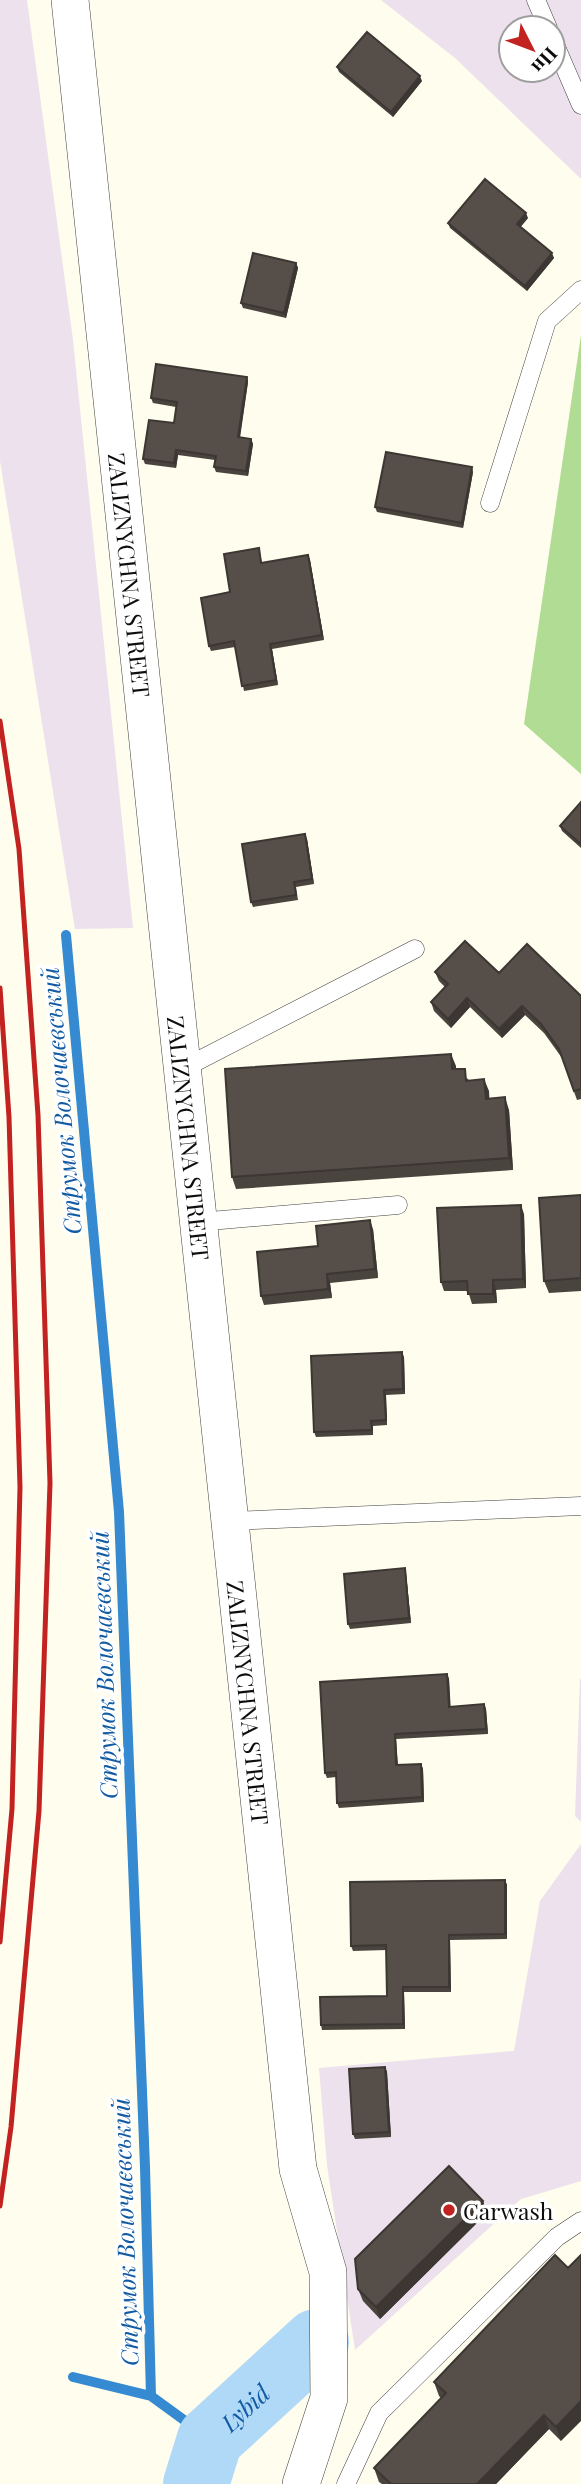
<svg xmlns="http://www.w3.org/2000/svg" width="581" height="2484" viewBox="0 0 581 2484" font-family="'Playfair Display',serif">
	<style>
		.industrial { fill: #ece1ec; fill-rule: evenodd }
		.forest { fill: #b0dc94 }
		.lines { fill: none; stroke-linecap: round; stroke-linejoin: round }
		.stream { stroke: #358ad2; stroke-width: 10 }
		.river { stroke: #b0d9f8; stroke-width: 66 }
		.service-casing { stroke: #404040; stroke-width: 19 }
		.minor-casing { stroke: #404040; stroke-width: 38 }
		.service { stroke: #fff; stroke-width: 18 }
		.minor { stroke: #fff; stroke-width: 37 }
		.rail { stroke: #c22220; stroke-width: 5 }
		.wall { fill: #4a443f }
		.shaded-wall { fill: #3c3733 }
		.building { fill: #564f49; stroke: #3c3733; stroke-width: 2 }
		.poi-dot { fill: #c22220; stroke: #fff; stroke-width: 2.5 }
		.labels { text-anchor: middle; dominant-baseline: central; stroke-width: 7; stroke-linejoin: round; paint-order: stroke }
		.street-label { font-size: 23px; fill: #0d0d0d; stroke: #fff }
		.poi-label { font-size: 23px; fill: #0d0d0d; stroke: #fff; text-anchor: start }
		.water-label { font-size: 24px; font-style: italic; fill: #125ba3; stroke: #fff }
	</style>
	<rect width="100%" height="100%" fill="#fffded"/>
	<!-- industrial -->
	<path class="industrial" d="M0,0h27l46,340 60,588 -58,1 -75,-468z
		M381,0h200v179l-126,-121zM511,28h42v42h-42z
		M580,1679h1v143l-6,-6z
		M581,1844v337l-60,18 -166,151 -28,-185 -8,-97 195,-17 26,-150z"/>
	<!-- forest -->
	<path class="forest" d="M581,335v439l-57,-50z"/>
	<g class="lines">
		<!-- stream -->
		<path class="stream" d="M66,935l53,577 26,655 6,229
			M73,2377l78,19 59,43"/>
		<!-- river -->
		<path class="river" id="s1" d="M196,2484l14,-45 106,-97"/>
		<defs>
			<path id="service" d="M536,0l12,28
				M553,40l28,65
				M490,503l57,-182 34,-31
				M182,1069l233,-120
				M198,1222l200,-17
				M230,1521l351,-15
				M346,2484l33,-71 178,-176 24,-16"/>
			<g id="minor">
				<path id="s2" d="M70,0l228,2169 30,103 1,126 -28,86"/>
			</g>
		</defs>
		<!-- service casing -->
		<use href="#service" class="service-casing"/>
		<!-- minor casing -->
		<use href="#minor" class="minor-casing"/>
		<!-- service -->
		<use href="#service" class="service"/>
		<!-- minor -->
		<use href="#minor" class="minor"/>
		<!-- rail -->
		<path class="rail" d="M0,721l19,128 19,266 12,368 -11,328 -28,316 -11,79
			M0,988l9,129 11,370 -8,322 -12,133"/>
	</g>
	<!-- wall -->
	<path class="wall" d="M337,67l85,14 -29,36 -54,-45z
		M528,218l-8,9 34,31 -27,33 -77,-63 -2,-5z
		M296,263l2,5 -12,50 -43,-10 -2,-5z
		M247,377l1,5 -8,56 11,1 2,5 -5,32 -32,-4 -2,-5 1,-7 -37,-5 -2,13 -31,-4 -2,-5 31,-36 2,-16 -23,-4 -2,-5z
		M473,472l-10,56 -86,-16 -2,-5z
		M259,548l3,15 46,-8 2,5 14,80 -52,9 6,36 -34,6 -9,-44 -24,4 -2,-5 21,-54z
		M581,802v46l-19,-17 -2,-5z
		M307,839l7,45 -18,3 2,13 -45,7 -2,-5z
		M435,972l64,1 82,23v103l-4,1 -15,-42 -18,-25 -19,-18 -23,23 -32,-31 -19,21 -17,-17 -3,-9 14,-15 -6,-6z
		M456,1066v3l13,11 20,11v8l20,11 4,60 -277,19 -4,-12z
		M581,1195v96l-32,2 -5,-12z
		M524,1214l2,74 -30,2 1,13 -25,1 -4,-13h-24l-3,-9z
		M373,1229l5,49 -48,5 2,15 -68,7 -3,-9 57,-50z
		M404,1357l1,37 -19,1 1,30 -14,1v9l-57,2 -2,-5z
		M405,1568l1,5 5,50 -61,6 -2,-5z
		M447,1674l2,5 1,28 34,-3 2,5 2,25 -92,5 2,26 23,-1 2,5 1,33 -85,6 -2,-5 -1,-26 -9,1 -2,-5z
		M505,1880l2,5v54l-57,1 1,52h-47l1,37 -83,1 -1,-5 66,-29v-46l-34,1 -2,-5z
		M385,2067l2,5 4,65 -36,2 -2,-5z
		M483,2201l4,12 -107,106 -17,-18 -5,-12z
		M555,2255l6,186 -12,-12 -53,55h-114l-3,-2 -5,-14 67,-70 -2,-2 -5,-14z"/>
	<!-- shaded-wall -->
	<path class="shaded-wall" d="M420,76l2,5 -29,36 -2,-5z
		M526,213l2,5 -9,11 -2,-5z
		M552,253l2,5 -27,33 -2,-5z
		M296,263l2,5 -12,50 -2,-5z
		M247,377l1,5 -9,60 -1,-5z
		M251,439l2,5 -5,32 -2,-5z
		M176,450l2,5 -2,13 -2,-5z
		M472,467l1,5 -10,56 -1,-5z
		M308,555l2,5 14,80 -2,-5z
		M270,644l2,5 6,36 -2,-5z
		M305,834l2,5 7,45 -2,-5z
		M467,998l3,9 -19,21 -3,-9z
		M522,1006l3,9 -23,23 -3,-9z
		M451,1054l5,12v15l-4,-12z
		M484,1079l5,12 1,20 -4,-12z
		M505,1097l4,13 4,60 -4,-12z
		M521,1205l3,9 2,74 -3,-9z
		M370,1220l3,9 5,49 -3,-9z
		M327,1274l3,9 2,15 -4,-9z
		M493,1280l3,10 1,13 -4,-9z
		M402,1352l2,5 1,37 -2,-5z
		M384,1390l2,5 1,30 -1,-5z
		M405,1568l1,5 5,50 -2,-5z
		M447,1674l2,5 2,33 -2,-5z
		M484,1704l2,5 2,25 -2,-5z
		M395,1734l1,5 2,31 -2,-5z
		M421,1764l2,5 1,33 -2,-5z
		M505,1880l2,5v54l-2,-5z
		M449,1935l1,5 1,52 -2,-5z
		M403,1987l1,5 1,37 -2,-5z
		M385,2067l2,5 4,65 -2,-5z
		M483,2201l4,12 -107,106 -4,-12z
		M581,2401v20l-20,20 -5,-14z
		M544,2415l5,14 -53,55h-19z"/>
	<!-- building -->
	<path class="building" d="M367,32l53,44 -29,36 -54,-45z
		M485,179l41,34 -9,11 35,29 -27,33 -77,-63z
		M253,253l43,10 -12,50 -43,-10z
		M156,364l91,13 -9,60 13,2 -5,32 -32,-4 2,-11 -40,-6 -2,13 -31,-4 6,-39 25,3 3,-21 -26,-4z
		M386,452l86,15 -10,56 -87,-16z
		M259,548l2,15 47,-8 14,80 -52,9 6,36 -34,6 -8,-45 -25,5 -8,-48 29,-6 -6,-38z
		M581,802v42l-21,-18z
		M305,834l7,45 -18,3 2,13 -45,7 -9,-58z
		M465,941l34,32 28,-29 54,52v93l-7,2 -15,-42 -18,-25 -19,-18 -23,23 -32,-31 -19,21 -17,-17 17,-18 -13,-12z
		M451,1054l1,15h13l1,12 18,-2 2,20 19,-2 4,61 -277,19 -7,-108z
		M581,1195v83l-37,3 -5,-83z
		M521,1205l2,74 -30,1v14h-25l-1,-13 -26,1 -4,-74z
		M370,1220l5,49 -48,5 1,15 -67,7 -4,-44 61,-6 -2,-20z
		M402,1352l1,37 -19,1 2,30 -15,1 1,9 -58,2 -3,-76z
		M405,1568l4,50 -61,6 -4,-50z
		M447,1674l2,33 35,-3 2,25 -91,5 1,31 25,-1 1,33 -85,6 -1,-31 -11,1 -5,-91z
		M505,1880v54l-56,1v52h-46v37l-82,1 -1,-28 67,-1 -1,-51 -35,1 -1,-64z
		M385,2067l4,65 -36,2 -4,-65z
		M449,2166l34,35 -107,106 -18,-18 -3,-30z
		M555,2255l13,13 13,-13v146l-25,26 -12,-12 -67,69h-86l-17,-16 72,-75 -12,-11z"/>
	<!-- markers -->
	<circle class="poi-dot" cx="449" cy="2210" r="7"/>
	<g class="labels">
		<!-- street labels -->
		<g class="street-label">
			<text stroke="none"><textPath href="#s2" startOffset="578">ZALIZNYCHNA STREET</textPath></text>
			<text stroke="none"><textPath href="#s2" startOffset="1144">ZALIZNYCHNA STREET</textPath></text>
			<text stroke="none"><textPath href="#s2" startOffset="1712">ZALIZNYCHNA STREET</textPath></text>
		</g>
		<!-- poi labels -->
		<g class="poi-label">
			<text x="463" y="2210">Carwash</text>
		</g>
		<!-- water labels -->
		<g class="water-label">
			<text transform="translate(60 1101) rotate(-95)">Струмок Волочаєвський</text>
			<text transform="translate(103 1665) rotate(-92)">Струмок Волочаєвський</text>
			<text transform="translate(124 2232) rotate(-92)">Струмок Волочаєвський</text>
			<text stroke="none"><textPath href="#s1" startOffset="94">Lybid</textPath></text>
		</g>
	</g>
	<!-- north arrow -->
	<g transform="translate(532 49) rotate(132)"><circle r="33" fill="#ffffff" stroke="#9e9e9e" stroke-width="2"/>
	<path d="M0-5L12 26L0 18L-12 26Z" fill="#c22220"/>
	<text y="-10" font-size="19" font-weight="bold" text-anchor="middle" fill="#0d0d0d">Пн</text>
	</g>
</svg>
